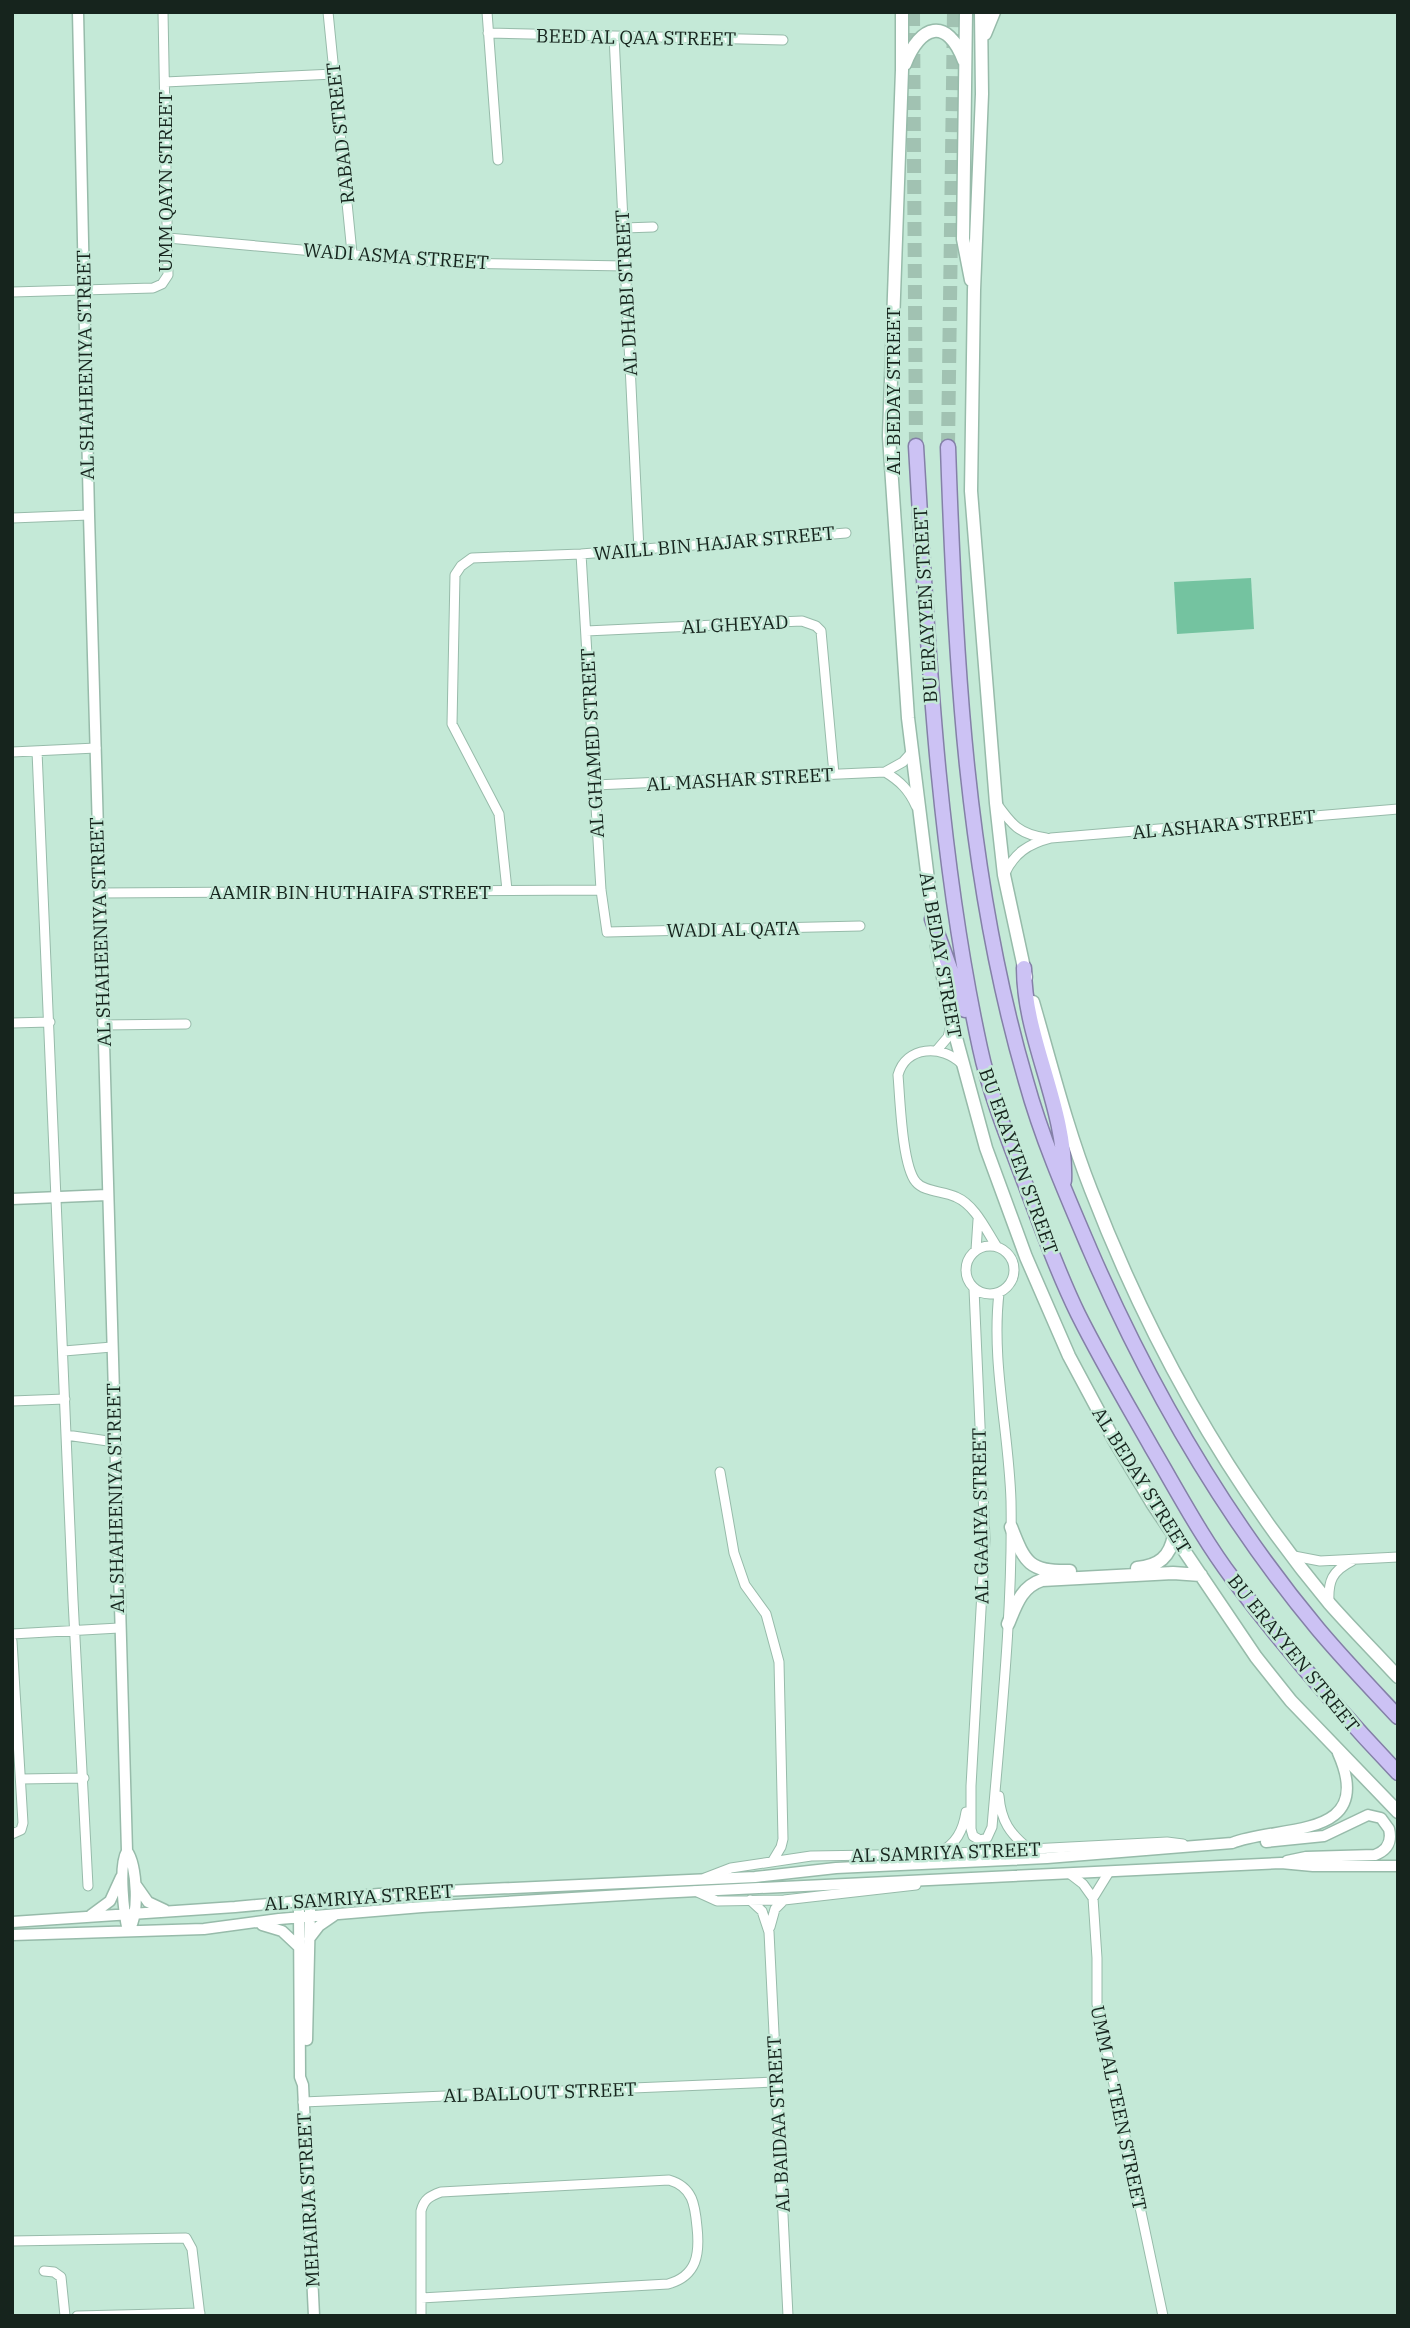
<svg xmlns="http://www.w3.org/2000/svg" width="1410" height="2328" viewBox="0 0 1410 2328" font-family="'IBM Plex Serif',serif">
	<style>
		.green { fill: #74c3a0 }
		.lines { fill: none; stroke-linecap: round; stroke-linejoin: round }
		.trunk-tunnel { stroke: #a1c2b2; stroke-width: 14; stroke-dasharray: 14 7; stroke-linecap: butt }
		.minor-casing { stroke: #97bbaa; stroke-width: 11 }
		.tertiary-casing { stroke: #97bbaa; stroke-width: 13 }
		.secondary-casing { stroke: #97bbaa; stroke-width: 15 }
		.trunk-casing { stroke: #8480a7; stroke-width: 17 }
		.minor { stroke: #fff; stroke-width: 9 }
		.tertiary { stroke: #fff; stroke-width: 10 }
		.secondary { stroke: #fff; stroke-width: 12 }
		.trunk { stroke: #ccc2f4; stroke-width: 14 }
		.labels { text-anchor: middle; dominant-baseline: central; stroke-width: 5; stroke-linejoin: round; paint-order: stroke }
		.street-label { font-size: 19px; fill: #16241d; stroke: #c4e9d7 }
	</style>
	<rect width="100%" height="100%" fill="#c4e9d7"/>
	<!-- green -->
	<path class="green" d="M1251,578l3,51 -77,5 -3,-52z"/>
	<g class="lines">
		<!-- trunk-tunnel -->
		<path class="trunk-tunnel" d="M913,12l3,434
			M948,447l6,-435"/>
		<defs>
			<path id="minor" d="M328,12l24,241
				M487,12l11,148
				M488,33l295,7
				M614,36l25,514
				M165,82l169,-8
				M624,228l29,-1
				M168,238l280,25 178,3
				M12,292l141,-4 9,-4 6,-9 -5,-263
				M12,518l77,-3
				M581,554l20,336 6,42 253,-6
				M586,631l216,-10 14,5 5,5 13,143
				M37,751l36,849 15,286
				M12,752l84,-4
				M885,772c15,9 24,18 31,34
				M595,785l290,-13 18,-10 9,-10
				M997,804c15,21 22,30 49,34
				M1004,875c10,-22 24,-31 47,-37l347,-29
				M507,890l-8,-76 -47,-90 3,-149 6,-9 11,-8 109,-4 265,-21
				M100,893l501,-3
				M12,1023l38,-1
				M103,1025l83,-1
				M937,1050l11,-13 3,-12
				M962,1064c-20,-20 -56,-18 -64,11 2,23 4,91 18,107 8,10 28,9 40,15 19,8 30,33 41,50
				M966 1270a24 24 0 1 1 48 0a24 24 0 1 1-48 0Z
				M976,1250l2,-30
				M974,1289l11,250 -14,247v43l2,7 7,4 7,-2 5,-11c9,-108 21,-217 19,-326 -2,-69 -20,-139 -12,-208
				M64,1351l48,-4
				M12,1401l53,-2
				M66,1435l49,7
				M720,1472l14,81 11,32 21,29 13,48 4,177 -2,8 -9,15
				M1294,1556l26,5 78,-4
				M1329,1602c-1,-21 3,-31 23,-41
				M12,1634l107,-6
				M12,1641l11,182 -2,7 -9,4
				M21,1779l63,-1
				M999,1796c2,25 11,38 30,53
				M939,1853c17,-9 24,-22 27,-41
				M1070,1874l13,10 10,14 4,60v46l66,312
				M705,1878l26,-10 80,-12 126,-2 230,-12 16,2
				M695,1891l22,10 67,-1 132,-15
				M1093,1898l16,-26
				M750,1900l12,11 7,21 19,384
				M770,1927l5,-18 9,-9
				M303,2102l473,-20
				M12,2241l174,-3 6,11 8,67
				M44,2271l10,1 7,5 4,39
				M421,2298l247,-14c29,-8 32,-30 29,-57 -2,-22 -4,-40 -28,-47l-228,12c-11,4 -17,7 -20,19v105
				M77,2316l123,-3"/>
			<path id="tertiary" d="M78,12l11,503 38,1336c-9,15 -3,63 1,80
				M12,1199l95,-4
				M1266,1842l58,-6 44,-21 13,3 8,11c3,12 -1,21 -14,26l-69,2 -19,4
				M127,1851c10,14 13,66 1,80
				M136,1885l12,17 17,8
				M299,1911l1,166 3,8 11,231
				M91,1915l19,-14 11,-24
				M12,1922l223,-15 144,-13 376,-17 81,-9 211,-10 185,-15c48,-19 145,-2 106,-90
				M262,1925l20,6 17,16
				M12,1935l192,-6 75,-10 143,-12 235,-14 624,-30 32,3h85
				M309,1939l10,-13 16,-11
				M307,2040l3,-130"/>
			<path id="secondary" d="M902,12v58l-13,366 19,282 26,210
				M966,12l-3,227 8,41
				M981,12l1,82 -8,196 -3,201 25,312 8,72 22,102
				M985,34l9,-22
				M905,64c15,-39 42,-48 59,-3
				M937,946l15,77 34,125 40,109 43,99 45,84 38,63 104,154 35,44 107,111
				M1033,1002c18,62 34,127 58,188 57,148 136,290 238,413 22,25 46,49 69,74
				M1011,1527c14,36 18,45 59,44
				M1137,1568c22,-2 33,-11 37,-33
				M1008,1624c8,-19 13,-37 34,-44l131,-7 28,2"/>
			<path id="trunk" d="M916,446c12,202 21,404 64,602 10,47 29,93 46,138 16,43 32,87 52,128 23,46 49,90 74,134 26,44 50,90 81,131 51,68 106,132 165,194
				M948,447c7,212 18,429 78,634 16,58 40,113 64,169 59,136 133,265 228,379 26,31 53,59 80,88
				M932,919l33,91
				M1024,968c0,72 43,140 40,213"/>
		</defs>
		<!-- minor casing -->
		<use href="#minor" class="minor-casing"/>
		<!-- tertiary casing -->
		<use href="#tertiary" class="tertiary-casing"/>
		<!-- secondary casing -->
		<use href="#secondary" class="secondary-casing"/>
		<!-- trunk casing -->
		<use href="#trunk" class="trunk-casing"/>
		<!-- minor -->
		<use href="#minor" class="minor"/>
		<!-- tertiary -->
		<use href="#tertiary" class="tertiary"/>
		<!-- secondary -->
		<use href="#secondary" class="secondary"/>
		<!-- trunk -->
		<use href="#trunk" class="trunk"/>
	</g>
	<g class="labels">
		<!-- street labels -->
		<g class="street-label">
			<text transform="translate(636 37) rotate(1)">BEED AL QAA STREET</text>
			<text transform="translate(340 133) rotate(-96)">RABAD STREET</text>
			<text transform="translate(165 182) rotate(-90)">UMM QAYN STREET</text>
			<text transform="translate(396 256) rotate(4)">WADI ASMA STREET</text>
			<text transform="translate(626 293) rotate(-93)">AL DHABI STREET</text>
			<text transform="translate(85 365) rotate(-91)">AL SHAHEENIYA STREET</text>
			<text transform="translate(893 391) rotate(-90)">AL BEDAY STREET</text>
			<text transform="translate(714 543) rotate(-5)">WAILL BIN HAJAR STREET</text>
			<text transform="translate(925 605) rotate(-93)">BU ERAYYEN STREET</text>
			<text transform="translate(735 624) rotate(-3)">AL GHEYAD</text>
			<text transform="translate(592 743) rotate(-93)">AL GHAMED STREET</text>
			<text transform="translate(740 779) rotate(-3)">AL MASHAR STREET</text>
			<text transform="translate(1224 824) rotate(-5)">AL ASHARA STREET</text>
			<text x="350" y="892">AAMIR BIN HUTHAIFA STREET</text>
			<text transform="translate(733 929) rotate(-1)">WADI AL QATA</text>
			<text transform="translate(100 932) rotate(-92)">AL SHAHEENIYA STREET</text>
			<text transform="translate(941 955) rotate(80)">AL BEDAY STREET</text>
			<text transform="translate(1019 1161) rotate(70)">BU ERAYYEN STREET</text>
			<text transform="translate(1142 1480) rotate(58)">AL BEDAY STREET</text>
			<text transform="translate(115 1498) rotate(-91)">AL SHAHEENIYA STREET</text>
			<text transform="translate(980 1516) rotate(-91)">AL GAAIYA STREET</text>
			<text transform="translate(1294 1653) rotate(51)">BU ERAYYEN STREET</text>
			<text transform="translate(946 1852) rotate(-2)">AL SAMRIYA STREET</text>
			<text transform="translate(359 1897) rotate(-4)">AL SAMRIYA STREET</text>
			<text transform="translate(540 2092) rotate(-2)">AL BALLOUT STREET</text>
			<text transform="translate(1119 2108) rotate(78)">UMM AL TEEN STREET</text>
			<text transform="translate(778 2124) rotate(-93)">AL BAIDAA STREET</text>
			<text transform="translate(308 2200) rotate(-93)">MEHAIRJA STREET</text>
		</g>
	</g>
	<!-- border -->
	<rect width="1410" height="2328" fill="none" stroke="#16241d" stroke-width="28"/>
</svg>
